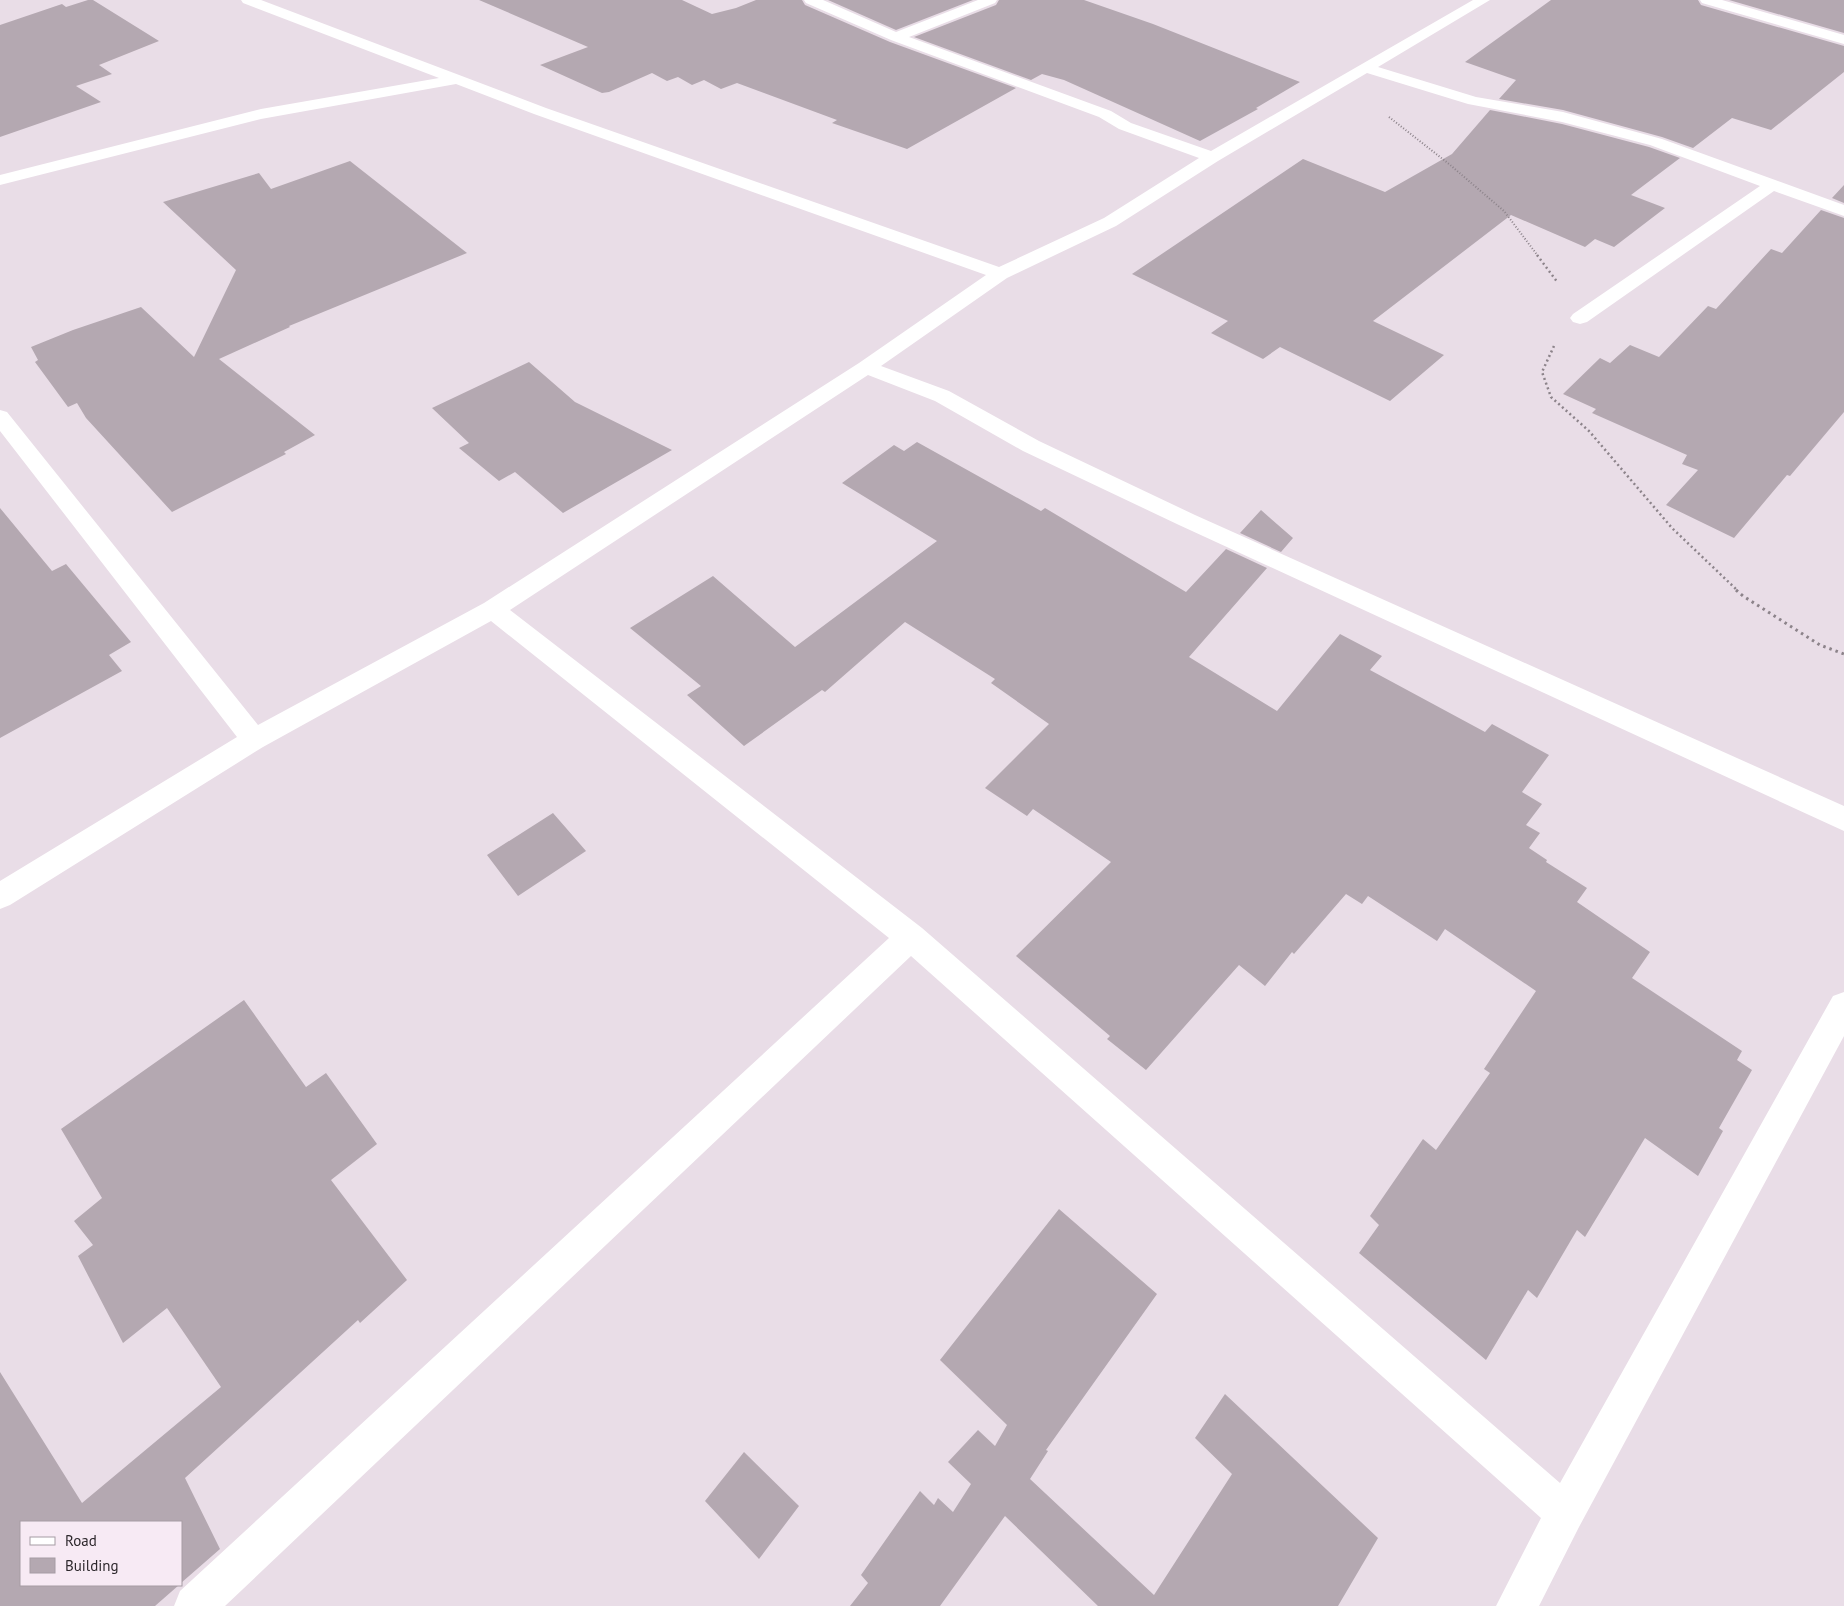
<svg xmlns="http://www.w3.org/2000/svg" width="1844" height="1606" viewBox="0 0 1844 1606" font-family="'PT Sans',sans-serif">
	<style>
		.building { fill: #b4a8b1 }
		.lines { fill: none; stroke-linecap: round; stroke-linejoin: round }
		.path-far2 { stroke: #8c838a; stroke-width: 2; stroke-dasharray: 1 2; stroke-linecap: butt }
		.path-far1 { stroke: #8c838a; stroke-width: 2.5; stroke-dasharray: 2 3; stroke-linecap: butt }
		.path { stroke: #8c838a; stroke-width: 3; stroke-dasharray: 2.5 4; stroke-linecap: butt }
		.minor { fill: #fff; fill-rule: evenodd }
	</style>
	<rect width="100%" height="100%" fill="#e9dde7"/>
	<!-- building -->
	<path class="building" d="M88,0h5l66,41 -60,24 13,9 -36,12 25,16 -101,35v-112l62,-21 4,3z
		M479,0h203l30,14 24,-6 20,-8h46l3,5 85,37 126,46 -109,61 -75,-26 5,-3 -100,-37 -16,6 -17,-9 -12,5 -14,-8 -11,4 -15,-8 -43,19 -7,1 -62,-28 48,-18z
		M828,0h145l-77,30z
		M999,0h85l69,24 147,58 -44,26 2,1 -58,32 -136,-61 -22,-6 -11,6 -117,-43 82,-32z
		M1551,0h147l3,5 143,41v26l-73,58 -39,-12 -39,30 -31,-11 -99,-27 -64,-11 17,-19 -51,-18z
		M1729,0h115v33z
		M1490,110l72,14 87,23 31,11 -49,37 34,13 -51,39 -19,-8 -10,8 -74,-32 -138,106 71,34 -54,46 -110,-54 -17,12 -52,-26 17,-12 -96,-47 171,-115 82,33 67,-38z
		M350,161l117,92 -178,73 1,1 -71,32 96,76 -31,17 2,2 -114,58 -86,-94 -9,-15 -9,4 -33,-45 3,-2 -7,-13 42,-17 68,-23 53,50 42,-87 -73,-68 96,-29 12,16z
		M1844,185v18l-12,-5z
		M1821,210l23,8v194l-54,64 -3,-1 -53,63 -68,-33 32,-35 -16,-6 5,-9 -95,-42 4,-4 -33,-15 37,-36 10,5 20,-18 29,12 49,-51 8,3 55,-60 11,4z
		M529,362l46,40 97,48 -109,63 -48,-41 -16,9 -40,-33 10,-5 -37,-35z
		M917,442l124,69 4,-3 141,84 40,-43 41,19 -78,89 88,54 63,-77 42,22 -12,14 115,62 7,-8 57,31 -27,37 20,12 -16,21 14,8 -11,15 18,12 -1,2 41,26 -10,14 73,50 -18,26 110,73 -5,9 15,10 -33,58 4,3 -25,45 -53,-38 -60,99 -8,-7 -40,68 -9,-8 -42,70 -127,-107 20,-28 -9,-9 53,-77 13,11 54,-77 -6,-4 52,-78 -91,-62 -8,12 -69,-45 -6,8 -16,-10 -52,60 -2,-2 -27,34 -26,-21 -93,105 -39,-31 3,-3 -94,-80 95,-94 -78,-53 -6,7 -42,-28 64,-64 -58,-41 4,-4 -90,-57 -80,70 -3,-2 -78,56 -57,-51 14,-9 -71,-58 83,-52 82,71 142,-106 -95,-58 52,-38 10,6z
		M0,508l52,63 14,-7 65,78 -22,13 13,16 -122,67z
		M1261,510l32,28 -12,14 -41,-19z
		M553,813l33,38 -68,45 -31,-41z
		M244,1000l62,87 20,-14 51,71 -46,36 76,100 -47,43 -2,-3 -173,158 35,71 -39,34v-61h-160v63h158l-24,21h-155v-234l82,131 139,-116 -54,-79 -44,35 -45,-87 15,-11 -19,-24 28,-23 -41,-69z
		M1059,1209l98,85 -111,156 2,1 -18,28 124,116 78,-121 -37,-36 30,-44 153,144 -40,68h-240l-93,-90 -65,90h-90l18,-23 -7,-8 59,-84 14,14 4,-7 15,14 18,-28 -23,-22 30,-32 17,16 12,-21 -67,-65z
		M744,1452l55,54 -40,53 -54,-58z"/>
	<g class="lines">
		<!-- path-far2 -->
		<path class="path-far2" d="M1389,117l60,47 55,47 34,45"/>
		<!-- path-far1 -->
		<path class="path-far1" d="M1537,255l21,28
			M1554,346l-12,26 9,25 38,34 83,97 66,63"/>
		<!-- path -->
		<path class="path" d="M1736,590l7,6 77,49 24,9"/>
		<!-- minor -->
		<path class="minor" d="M241,0h20l285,108 453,159 105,-49 95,-60 -80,-29 -20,-12 -208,-77 -85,-37 -2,-3h19l73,32 82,-32h19l-2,3 -86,34 202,74 20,12 80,28 262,-151h17l-112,67 98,30 87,15 99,27 182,66v11l-70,-25 -187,131 -7,2 -7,-2 -3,-4 3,-4 187,-128 -110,-41 -88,-23 -94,-18 -101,-31 -149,88 -102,65 -109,52 -126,88 68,25 90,50 156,74 649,291v25l-665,-306 -156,-74 -88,-50 -67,-26 -358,235 412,318 638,555 273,-487 11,-4v44l-265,491 -40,79h-43l45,-88 -630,-562 -686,650h-51l6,-15 709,-653 -398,-317 -228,126 -253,158 -10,4v-28l237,-144 -237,-306v-21l7,2 251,313 226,-122 375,-240 127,-88 -452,-161 -78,-30 -195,35 -261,66v-10l261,-66 178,-31 -196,-75z
			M1700,0h22l122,35v9l-142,-41z"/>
	</g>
	<!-- legend -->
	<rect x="20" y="1521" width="162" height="65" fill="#f7eaf4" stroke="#a69ca4"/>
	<rect x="30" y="1537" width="25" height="8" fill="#ffffff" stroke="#a69ca4"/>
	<text x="65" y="1546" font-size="15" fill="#2d282c">Road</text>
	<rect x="30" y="1558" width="25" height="15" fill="#b4a8b1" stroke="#a69ca4"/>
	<text x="65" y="1571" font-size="15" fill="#2d282c">Building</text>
</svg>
